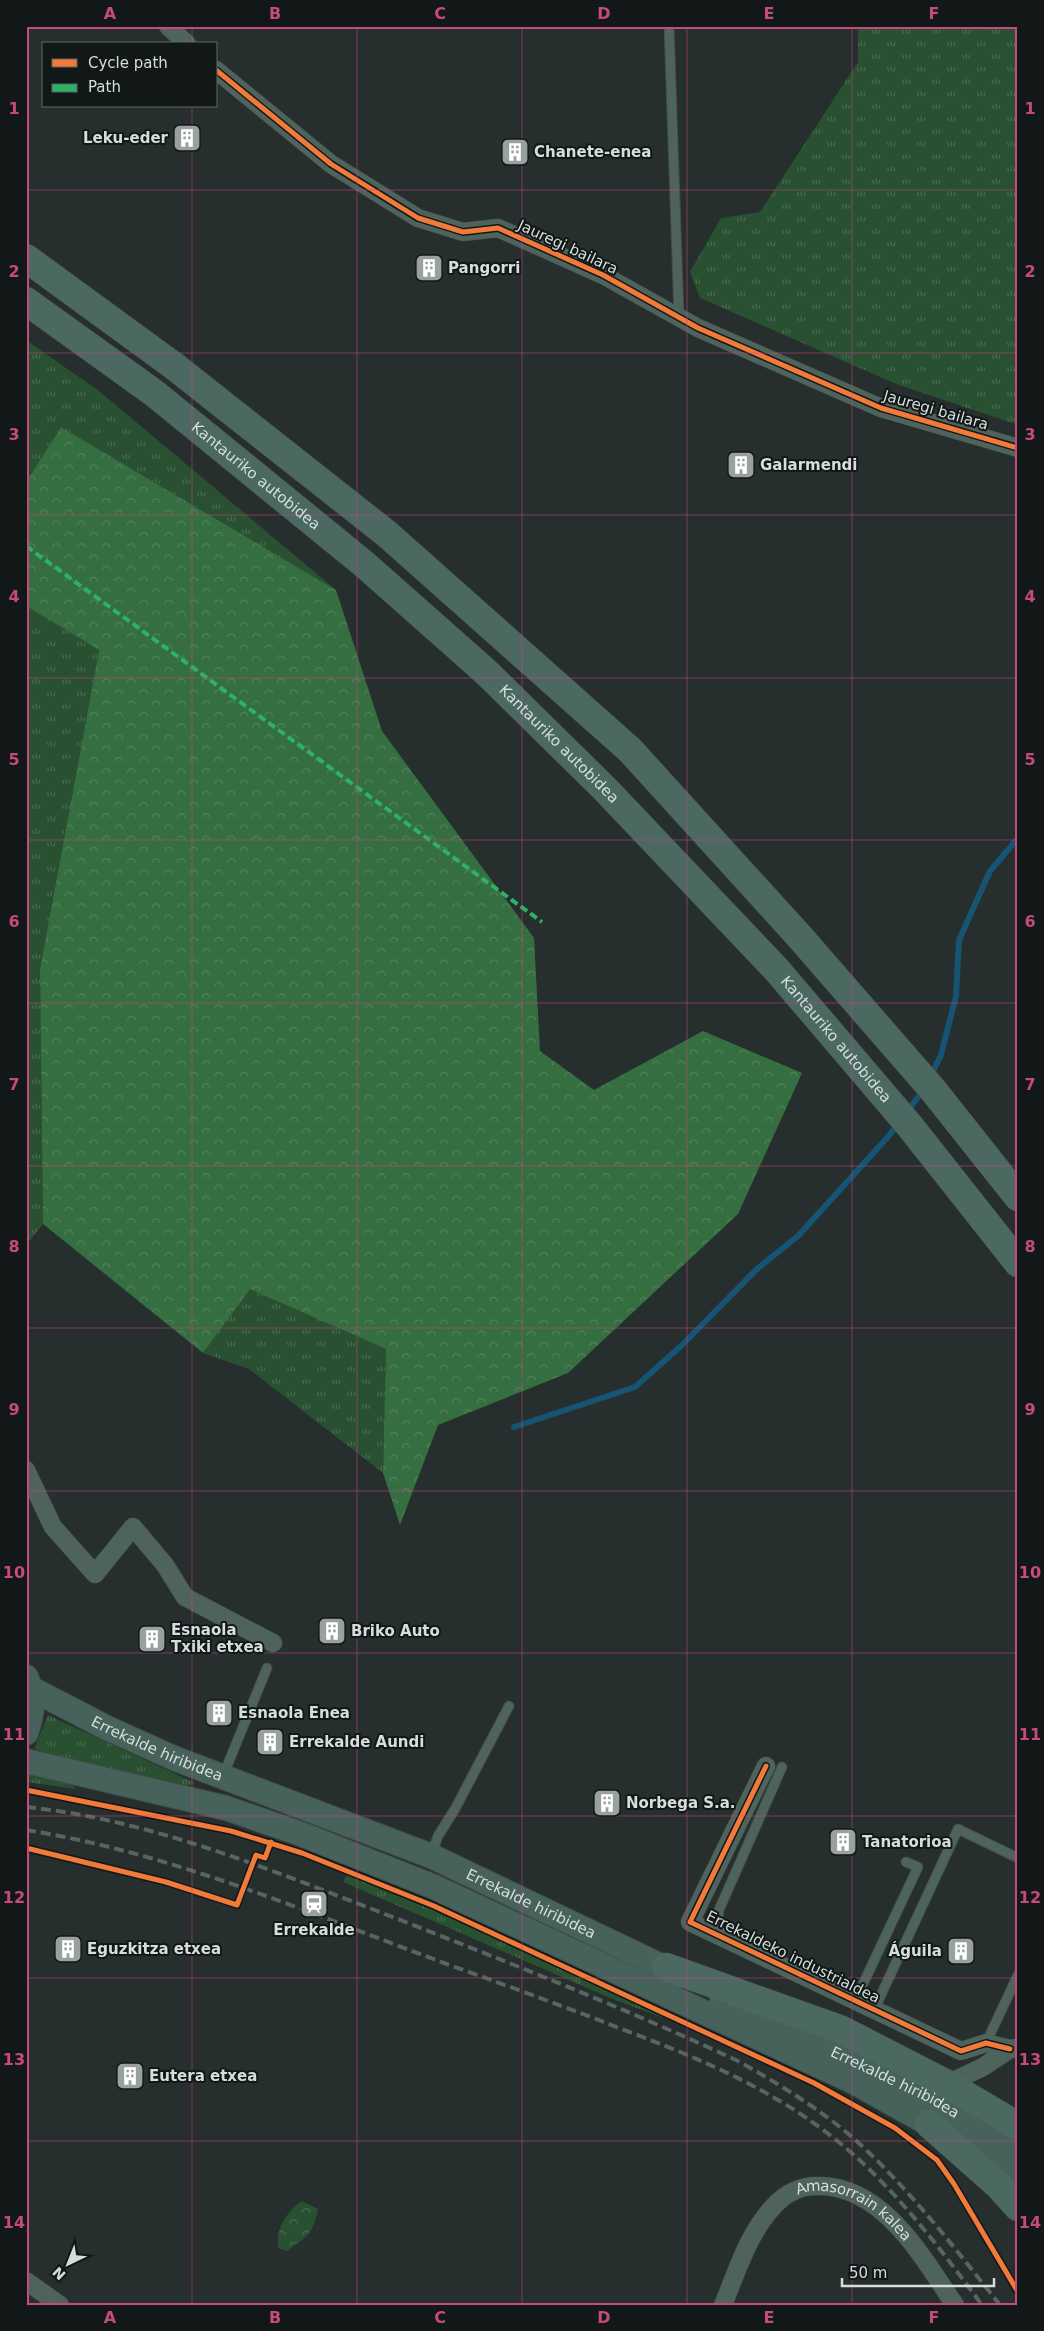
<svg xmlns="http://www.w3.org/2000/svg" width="1044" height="2331" viewBox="0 0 1044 2331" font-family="'DejaVu Sans',sans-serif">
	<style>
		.grass { fill: url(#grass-tufts) }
		.forest { fill: url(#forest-crowns) }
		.park { fill: url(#park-crowns) }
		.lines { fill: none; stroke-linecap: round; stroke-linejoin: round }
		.stream { stroke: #175372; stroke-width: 6 }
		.lane-casing { stroke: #434949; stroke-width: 11 }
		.street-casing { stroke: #434949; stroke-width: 19 }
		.secondary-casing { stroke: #434949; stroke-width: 26 }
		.highway-casing { stroke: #434949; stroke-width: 29 }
		.lane { stroke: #4f635d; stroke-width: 9 }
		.street { stroke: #4f635d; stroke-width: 18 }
		.secondary { stroke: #47625a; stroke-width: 24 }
		.highway { stroke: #4b6961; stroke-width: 28 }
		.rail { stroke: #576561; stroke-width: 4; stroke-dasharray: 10 5; stroke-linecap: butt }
		.quiet { stroke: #2db169; stroke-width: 4; stroke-dasharray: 8 4; stroke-linecap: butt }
		.cycleway-casing { stroke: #121818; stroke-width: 8 }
		.cycleway { stroke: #f17a3a; stroke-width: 5 }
		.grid { fill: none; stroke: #c74a7c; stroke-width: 1; stroke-opacity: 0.55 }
		.labels { text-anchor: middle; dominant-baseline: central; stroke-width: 4; stroke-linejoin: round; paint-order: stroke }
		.poi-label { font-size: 15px; font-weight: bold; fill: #d5dedd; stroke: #121818; text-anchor: start }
		.street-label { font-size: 15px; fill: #d5dedd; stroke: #121818 }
		.neatline { fill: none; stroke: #c74a7c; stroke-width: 2 }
		.grid-label { font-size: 16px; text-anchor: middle; font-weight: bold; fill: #c74a7c }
	</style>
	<defs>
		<pattern id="grass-tufts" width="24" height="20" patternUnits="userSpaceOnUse" patternTransform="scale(1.25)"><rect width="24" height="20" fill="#295131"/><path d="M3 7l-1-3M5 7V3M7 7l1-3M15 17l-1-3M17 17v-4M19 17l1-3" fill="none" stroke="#476a4e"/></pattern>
		<pattern id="forest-crowns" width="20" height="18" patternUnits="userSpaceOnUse" patternTransform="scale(1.25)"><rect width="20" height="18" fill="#356e41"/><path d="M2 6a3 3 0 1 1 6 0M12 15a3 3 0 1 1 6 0" fill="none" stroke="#51825c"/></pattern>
		<pattern id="park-crowns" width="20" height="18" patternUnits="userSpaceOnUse" patternTransform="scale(1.25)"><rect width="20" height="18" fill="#295131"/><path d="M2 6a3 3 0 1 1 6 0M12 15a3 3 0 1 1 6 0" fill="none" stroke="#476a4e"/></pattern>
	</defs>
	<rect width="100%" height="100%" fill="#262e2e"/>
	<!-- grass -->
	<path class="grass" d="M858,26h160v399l-122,-41 -196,-86 -10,-26 31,-54 39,-6 98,-150z
		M26,340l73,51 237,199 -275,-163 -35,55z
		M26,606l73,44 -59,319 3,255 -15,19 -2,10z
		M250,1288l136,61 -3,124 -134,-104 -46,-16z
		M48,1715l147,68 -14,6 -147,-40z
		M26,1768l44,13 6,8 -50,-7z
		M347,1874l90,38 238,110 -60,-22 -272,-118z"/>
	<!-- forest -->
	<path class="forest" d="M61,427l275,163 46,141 152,207 6,113 54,39 109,-59 99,42 -64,141 -170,159 -130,52 -38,100 -17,-52 3,-124 -136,-60 -47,64 -160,-129 -3,-255 59,-319 -73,-44v-124z"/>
	<!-- park -->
	<path class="park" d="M301,2201l17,8c-5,25 -11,28 -31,42l-9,-3c-2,-21 8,-34 23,-47z"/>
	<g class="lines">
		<!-- stream -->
		<path class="stream" d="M930,1077l11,-22 15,-59 3,-56 31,-69 28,-33
			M906,1113l18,-24
			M514,1427l121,-40 46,-41 76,-77 41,-33 88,-97 13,-16"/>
		<defs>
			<path id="lane" d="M669,26l10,291
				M223,1776l44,-108
				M431,1856l7,-20 17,-27 54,-103
				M717,1934l2,-24 63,-143
				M855,2001l63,-134 -12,-5
				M874,2010l84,-181 60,29
				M986,2043l32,-68"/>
			<g id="street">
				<path d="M168,26l19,18"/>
				<path d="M216,70l115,94 87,54 45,14 35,-4 105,47 95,53 183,80 137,40"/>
				<path d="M26,1470l27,57 42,47 38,-47 32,38 20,32 88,46"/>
				<path d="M766,1766l-76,156 271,129 25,-8 24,6"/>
				<path d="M952,2088l-5,-4 36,-17 27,-18 7,-1"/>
				<path d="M26,2281l34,24"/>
				<path id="s1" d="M723,2305c14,-34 25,-71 50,-98 12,-14 29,-22 47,-21 64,1 103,72 135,119"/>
			</g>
			<g id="secondary">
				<path d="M26,1677c9,20 7,36 0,56"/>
				<path id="s2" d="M30,1688l77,40 69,31 255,97 251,120"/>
				<path d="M26,1761l200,47 75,26 131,52 420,195 77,43 89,56"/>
				<path id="s3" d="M722,1999l211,100 85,53"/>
			</g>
			<g id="highway">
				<path d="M26,258l148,108 213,168 243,216 169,186 134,154 85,107"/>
				<path id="s4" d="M26,301l128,92 210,171 122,108 119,117 171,180 133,156 109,138"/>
				<path d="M666,1967l176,63 105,54 71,42"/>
				<path d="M929,2124l70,62 19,21"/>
			</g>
		</defs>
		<!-- lane casing -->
		<use href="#lane" class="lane-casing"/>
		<!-- street casing -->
		<use href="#street" class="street-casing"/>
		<!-- secondary casing -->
		<use href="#secondary" class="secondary-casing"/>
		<!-- highway casing -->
		<use href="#highway" class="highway-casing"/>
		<!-- lane -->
		<use href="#lane" class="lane"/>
		<!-- street -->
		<use href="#street" class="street"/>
		<!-- secondary -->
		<use href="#secondary" class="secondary"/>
		<!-- highway -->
		<use href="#highway" class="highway"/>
		<!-- rail -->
		<path class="rail" d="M26,1807c120,12 234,59 346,102 123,48 246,96 366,152 39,22 79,46 114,76 56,50 101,109 148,168
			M26,1830c146,23 280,82 418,133 58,21 117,42 175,65 69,26 136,53 196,96 68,48 118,115 167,181"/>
		<!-- quiet -->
		<path class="quiet" d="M26,546l516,376"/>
		<defs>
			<path id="cycleway" d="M216,70l115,94 87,54 45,14 35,-4 105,47 95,53 183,80 137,40
				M766,1766l-76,156 271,129 25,-8 24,6
				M26,1790l205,41 71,22 132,53 380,177 81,45 42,32 17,24 64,108
				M26,1848l140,34 71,23 19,-50 9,3 6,-16"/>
		</defs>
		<!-- cycleway casing -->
		<use href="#cycleway" class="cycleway-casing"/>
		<!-- cycleway -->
		<use href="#cycleway" class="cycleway"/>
	</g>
	<!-- grid -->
	<path class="grid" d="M192,26v18M357,26v2279M522,26v2279M687,26v2279M852,26v2279M192,106v2199M26,190h992M26,353h992M26,515h992M26,678h992M26,840h992M26,1003h992M26,1166h992M26,1328h992M26,1491h992M26,1653h992M26,1816h992M26,1978h992M26,2141h992"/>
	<!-- icons -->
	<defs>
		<symbol id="building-square" viewBox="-11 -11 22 22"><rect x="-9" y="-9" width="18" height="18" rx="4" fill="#98a0a0" stroke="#121818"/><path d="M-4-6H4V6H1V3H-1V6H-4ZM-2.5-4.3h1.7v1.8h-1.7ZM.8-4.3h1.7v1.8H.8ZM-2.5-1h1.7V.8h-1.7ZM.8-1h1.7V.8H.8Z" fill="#fff"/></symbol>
		<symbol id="station-square" viewBox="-11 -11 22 22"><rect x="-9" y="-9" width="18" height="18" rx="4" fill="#98a0a0" stroke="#121818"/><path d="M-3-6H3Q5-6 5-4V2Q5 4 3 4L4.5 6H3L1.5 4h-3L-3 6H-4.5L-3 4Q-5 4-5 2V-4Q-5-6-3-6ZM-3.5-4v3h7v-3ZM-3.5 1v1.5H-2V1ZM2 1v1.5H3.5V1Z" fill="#fff"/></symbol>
	</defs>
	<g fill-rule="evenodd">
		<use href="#building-square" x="171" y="122" width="32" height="32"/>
		<use href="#building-square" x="499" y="136" width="32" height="32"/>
		<use href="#building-square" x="413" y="252" width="32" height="32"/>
		<use href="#building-square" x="725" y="449" width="32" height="32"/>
		<use href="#building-square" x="316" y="1615" width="32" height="32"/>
		<use href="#building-square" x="136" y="1623" width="32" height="32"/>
		<use href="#building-square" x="203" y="1697" width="32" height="32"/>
		<use href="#building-square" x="254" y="1726" width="32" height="32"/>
		<use href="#building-square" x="591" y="1787" width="32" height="32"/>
		<use href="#building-square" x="827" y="1826" width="32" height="32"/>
		<use href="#station-square" x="298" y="1888" width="32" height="32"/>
		<use href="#building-square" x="52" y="1933" width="32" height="32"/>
		<use href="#building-square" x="945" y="1935" width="32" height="32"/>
		<use href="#building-square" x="114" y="2060" width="32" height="32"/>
	</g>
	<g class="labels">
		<!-- poi labels -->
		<g class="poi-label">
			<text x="168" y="138" text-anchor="end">Leku-eder</text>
			<text x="534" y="152">Chanete-enea</text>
			<text x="448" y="268">Pangorri</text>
			<text x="760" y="465">Galarmendi</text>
			<text x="171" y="1630">Esnaola<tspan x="171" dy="17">Txiki etxea</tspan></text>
			<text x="351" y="1631">Briko Auto</text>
			<text x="238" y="1713">Esnaola Enea</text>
			<text x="289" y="1742">Errekalde Aundi</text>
			<text x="626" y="1803">Norbega S.a.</text>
			<text x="862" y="1842">Tanatorioa</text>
			<text x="314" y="1930" text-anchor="middle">Errekalde</text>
			<text x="87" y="1949">Eguzkitza etxea</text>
			<text x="942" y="1951" text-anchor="end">Águila</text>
			<text x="149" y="2076">Eutera etxea</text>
		</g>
		<!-- street labels -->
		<g class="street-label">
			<text transform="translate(568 247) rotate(25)">Jauregi bailara</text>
			<text transform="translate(936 410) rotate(16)">Jauregi bailara</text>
			<text stroke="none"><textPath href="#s4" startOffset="289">Kantauriko autobidea</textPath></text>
			<text stroke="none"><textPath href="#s4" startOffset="694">Kantauriko autobidea</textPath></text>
			<text stroke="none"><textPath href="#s4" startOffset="1099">Kantauriko autobidea</textPath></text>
			<text stroke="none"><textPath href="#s2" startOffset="141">Errekalde hiribidea</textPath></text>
			<text stroke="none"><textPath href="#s2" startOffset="546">Errekalde hiribidea</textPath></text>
			<text transform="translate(793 1957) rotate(26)">Errekaldeko industrialdea</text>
			<text stroke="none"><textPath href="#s3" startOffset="192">Errekalde hiribidea</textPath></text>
			<text stroke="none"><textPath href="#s1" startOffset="205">Amasorrain kalea</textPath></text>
		</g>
	</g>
	<!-- border -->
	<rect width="1044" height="2331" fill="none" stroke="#121818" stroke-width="55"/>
	<!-- legend -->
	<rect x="42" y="42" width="175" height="65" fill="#121818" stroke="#606767"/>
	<rect x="52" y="59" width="25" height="8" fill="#f17a3a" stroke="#606767"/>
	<text x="88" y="68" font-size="15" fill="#d5dedd">Cycle path</text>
	<rect x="52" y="84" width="25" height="8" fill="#2db169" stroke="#606767"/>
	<text x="88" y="92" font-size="15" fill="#d5dedd">Path</text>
	<!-- north arrow -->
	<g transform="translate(68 2264) rotate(223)" stroke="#121818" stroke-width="4" paint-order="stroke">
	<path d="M0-4L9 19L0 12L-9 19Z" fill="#d5dedd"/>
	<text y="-8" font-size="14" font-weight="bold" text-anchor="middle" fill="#d5dedd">N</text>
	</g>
	<!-- scale -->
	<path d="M842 2278v8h152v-8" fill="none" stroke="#d5dedd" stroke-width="2.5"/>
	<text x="849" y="2278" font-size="15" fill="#d5dedd" stroke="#121818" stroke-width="4" paint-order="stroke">50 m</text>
	<rect x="28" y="28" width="988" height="2276" class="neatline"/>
	<g class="grid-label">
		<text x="110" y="19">A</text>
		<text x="275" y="19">B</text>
		<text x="440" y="19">C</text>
		<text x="604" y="19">D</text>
		<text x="769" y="19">E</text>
		<text x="934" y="19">F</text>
		<text x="14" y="114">1</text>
		<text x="1030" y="114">1</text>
		<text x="14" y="277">2</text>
		<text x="1030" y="277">2</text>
		<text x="14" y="440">3</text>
		<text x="1030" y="440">3</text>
		<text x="14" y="602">4</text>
		<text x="1030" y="602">4</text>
		<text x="14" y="765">5</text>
		<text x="1030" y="765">5</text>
		<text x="14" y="927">6</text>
		<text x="1030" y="927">6</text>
		<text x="14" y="1090">7</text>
		<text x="1030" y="1090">7</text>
		<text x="14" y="1252">8</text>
		<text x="1030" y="1252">8</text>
		<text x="14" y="1415">9</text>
		<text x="1030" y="1415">9</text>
		<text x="14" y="1578">10</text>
		<text x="1030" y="1578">10</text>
		<text x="14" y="1740">11</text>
		<text x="1030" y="1740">11</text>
		<text x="14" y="1903">12</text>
		<text x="1030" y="1903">12</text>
		<text x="14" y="2065">13</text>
		<text x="1030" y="2065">13</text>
		<text x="14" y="2228">14</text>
		<text x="1030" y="2228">14</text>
		<text x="110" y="2323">A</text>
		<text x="275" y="2323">B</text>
		<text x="440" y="2323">C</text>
		<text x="604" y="2323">D</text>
		<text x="769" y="2323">E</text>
		<text x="934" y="2323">F</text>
	</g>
</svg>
